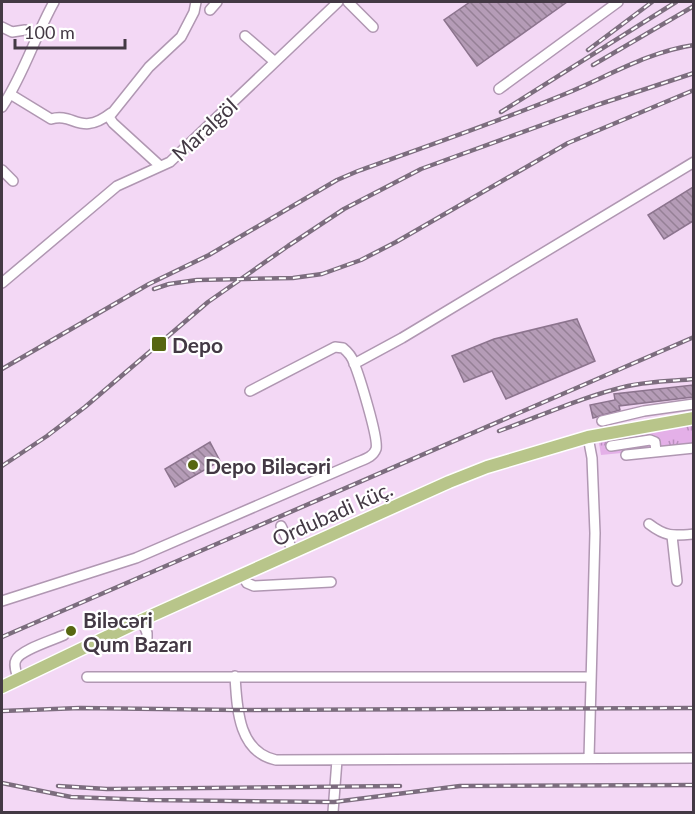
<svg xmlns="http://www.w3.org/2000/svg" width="695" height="814" viewBox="0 0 695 814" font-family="Lato,sans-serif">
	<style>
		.grass { fill: url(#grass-tufts) }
		.building { fill: url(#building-back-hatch); stroke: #8c748e; stroke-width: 1.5 }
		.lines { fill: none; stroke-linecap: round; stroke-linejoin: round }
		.minor-casing { stroke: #b097b2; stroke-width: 12 }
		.major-casing { stroke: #fff; stroke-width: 15 }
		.minor { stroke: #fff; stroke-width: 9 }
		.major { stroke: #b8c58a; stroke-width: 12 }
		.rail-casing { stroke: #7c6d7e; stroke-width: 4.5 }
		.rail { stroke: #fff; stroke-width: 2; stroke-dasharray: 7; stroke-linecap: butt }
		.poi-dot { fill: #576711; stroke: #fff; stroke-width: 2 }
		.labels { text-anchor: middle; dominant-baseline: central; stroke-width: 4.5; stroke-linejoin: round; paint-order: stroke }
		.street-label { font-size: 21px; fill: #433944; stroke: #fff }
		.poi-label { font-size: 21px; font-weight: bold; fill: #433944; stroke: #fff; text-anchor: start }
	</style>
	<defs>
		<pattern id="grass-tufts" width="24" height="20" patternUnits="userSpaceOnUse" patternTransform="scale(1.5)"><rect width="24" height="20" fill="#e4b0e8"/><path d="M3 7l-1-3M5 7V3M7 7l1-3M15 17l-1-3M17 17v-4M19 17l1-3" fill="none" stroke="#ba90be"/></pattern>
		<pattern id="building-back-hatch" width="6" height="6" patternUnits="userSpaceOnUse" patternTransform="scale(1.5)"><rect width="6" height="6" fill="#b59cb7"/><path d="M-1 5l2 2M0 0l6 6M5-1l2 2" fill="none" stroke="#958096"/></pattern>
	</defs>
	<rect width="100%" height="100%" fill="#f3d8f5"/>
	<!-- grass -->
	<path class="grass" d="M693,425v21l-92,9 -2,-12z"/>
	<!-- building -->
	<path class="building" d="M470,2h97l-90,64 -33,-46z
		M693,187v34l-29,18 -16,-24z
		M577,319l18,42 -89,38 -14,-28 -28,11 -12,-26 42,-17z
		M693,385v12l-74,9 1,4 -27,8 -3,-13 25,-5 -1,-6z
		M210,442l10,19 -45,26 -10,-18z"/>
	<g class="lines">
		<defs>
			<path id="minor" d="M348,2l25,25
				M210,10l7,-8
				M2,27l10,5 13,-2
				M245,36l30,26
				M499,89l119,-87
				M10,94l41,25c23,-7 29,18 60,-6
				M2,107c22,-33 33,-71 52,-105
				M159,165l-46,-42 -4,-6 40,-50 32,-30 13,-25 2,-10
				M2,170l11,11
				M2,283l115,-97 53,-24 168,-160
				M354,364l48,-26 292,-176
				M602,421l42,-10 50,-7
				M588,437l4,21 3,75 -6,225
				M611,446l39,-6 5,2 1,10
				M626,455l68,-7
				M649,524c17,13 24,12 45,10
				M281,526l12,25
				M672,536l5,45
				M242,575l5,8 7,3 77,-4
				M2,601l134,-43 222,-96c7,-3 15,-5 18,-13 3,-10 -17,-74 -22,-86 -2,-6 -6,-11 -11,-15l-8,-1 -85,44
				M142,620l5,13v11
				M235,676c2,32 3,76 41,84l418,-2
				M87,677h503
				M18,679c-1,-5 -5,-14 -2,-19 4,-10 37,-20 48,-25
				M333,812l4,-52"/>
			<path id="major" d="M2,687l140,-67 307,-138 38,-15 101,-30 106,-19"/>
		</defs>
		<!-- minor casing -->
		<use href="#minor" class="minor-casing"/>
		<!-- major casing -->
		<use href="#major" class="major-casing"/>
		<!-- minor -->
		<use href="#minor" class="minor"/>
		<!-- major -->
		<use href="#major" class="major"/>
		<defs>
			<path id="rail" d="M588,50l64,-48
				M593,65l101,-59
				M501,112l175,-110
				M154,289l15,-5 28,-4 96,-2 29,-4 39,-14 35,-18 172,-99 126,-53
				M2,369l147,-85 60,-29 128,-75 21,-9c69,-25 139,-49 207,-77 42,-17 82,-42 129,-49
				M499,431c42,-15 85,-35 129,-45 22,-5 44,-5 66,-7
				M2,466l45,-30 38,-29 123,-105 80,-56 56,-37 77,-40 176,-64 97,-32
				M2,637l692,-300
				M2,711l78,-3 157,2 457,-2
				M2,783l69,14 78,3 185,2 126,-16 234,-1
				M58,786l49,3 293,-3"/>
		</defs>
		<!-- rail casing -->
		<use href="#rail" class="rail-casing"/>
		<!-- rail -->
		<use href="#rail" class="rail"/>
	</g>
	<!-- markers -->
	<g class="poi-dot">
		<rect x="151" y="336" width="16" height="16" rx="3"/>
		<circle cx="193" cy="465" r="6"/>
		<circle cx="71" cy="631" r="6"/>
	</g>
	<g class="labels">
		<!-- street labels -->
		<g class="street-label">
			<text transform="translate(204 129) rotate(-43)">Maralgöl</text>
			<text transform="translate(332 513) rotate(-24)">Ordubadi küç.</text>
		</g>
		<!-- poi labels -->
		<g class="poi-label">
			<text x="172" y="344">Depo</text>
			<text x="205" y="465">Depo Biləcəri</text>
			<text x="83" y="619">Biləcəri<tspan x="83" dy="24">Qum Bazarı</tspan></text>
		</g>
	</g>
	<!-- border -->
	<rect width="695" height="814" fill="none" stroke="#433944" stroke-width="6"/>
	<!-- scale -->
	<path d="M15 39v9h110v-9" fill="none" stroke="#433944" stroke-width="3"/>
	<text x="24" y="39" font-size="18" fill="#433944" stroke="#ffffff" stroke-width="4.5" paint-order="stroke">100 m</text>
</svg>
